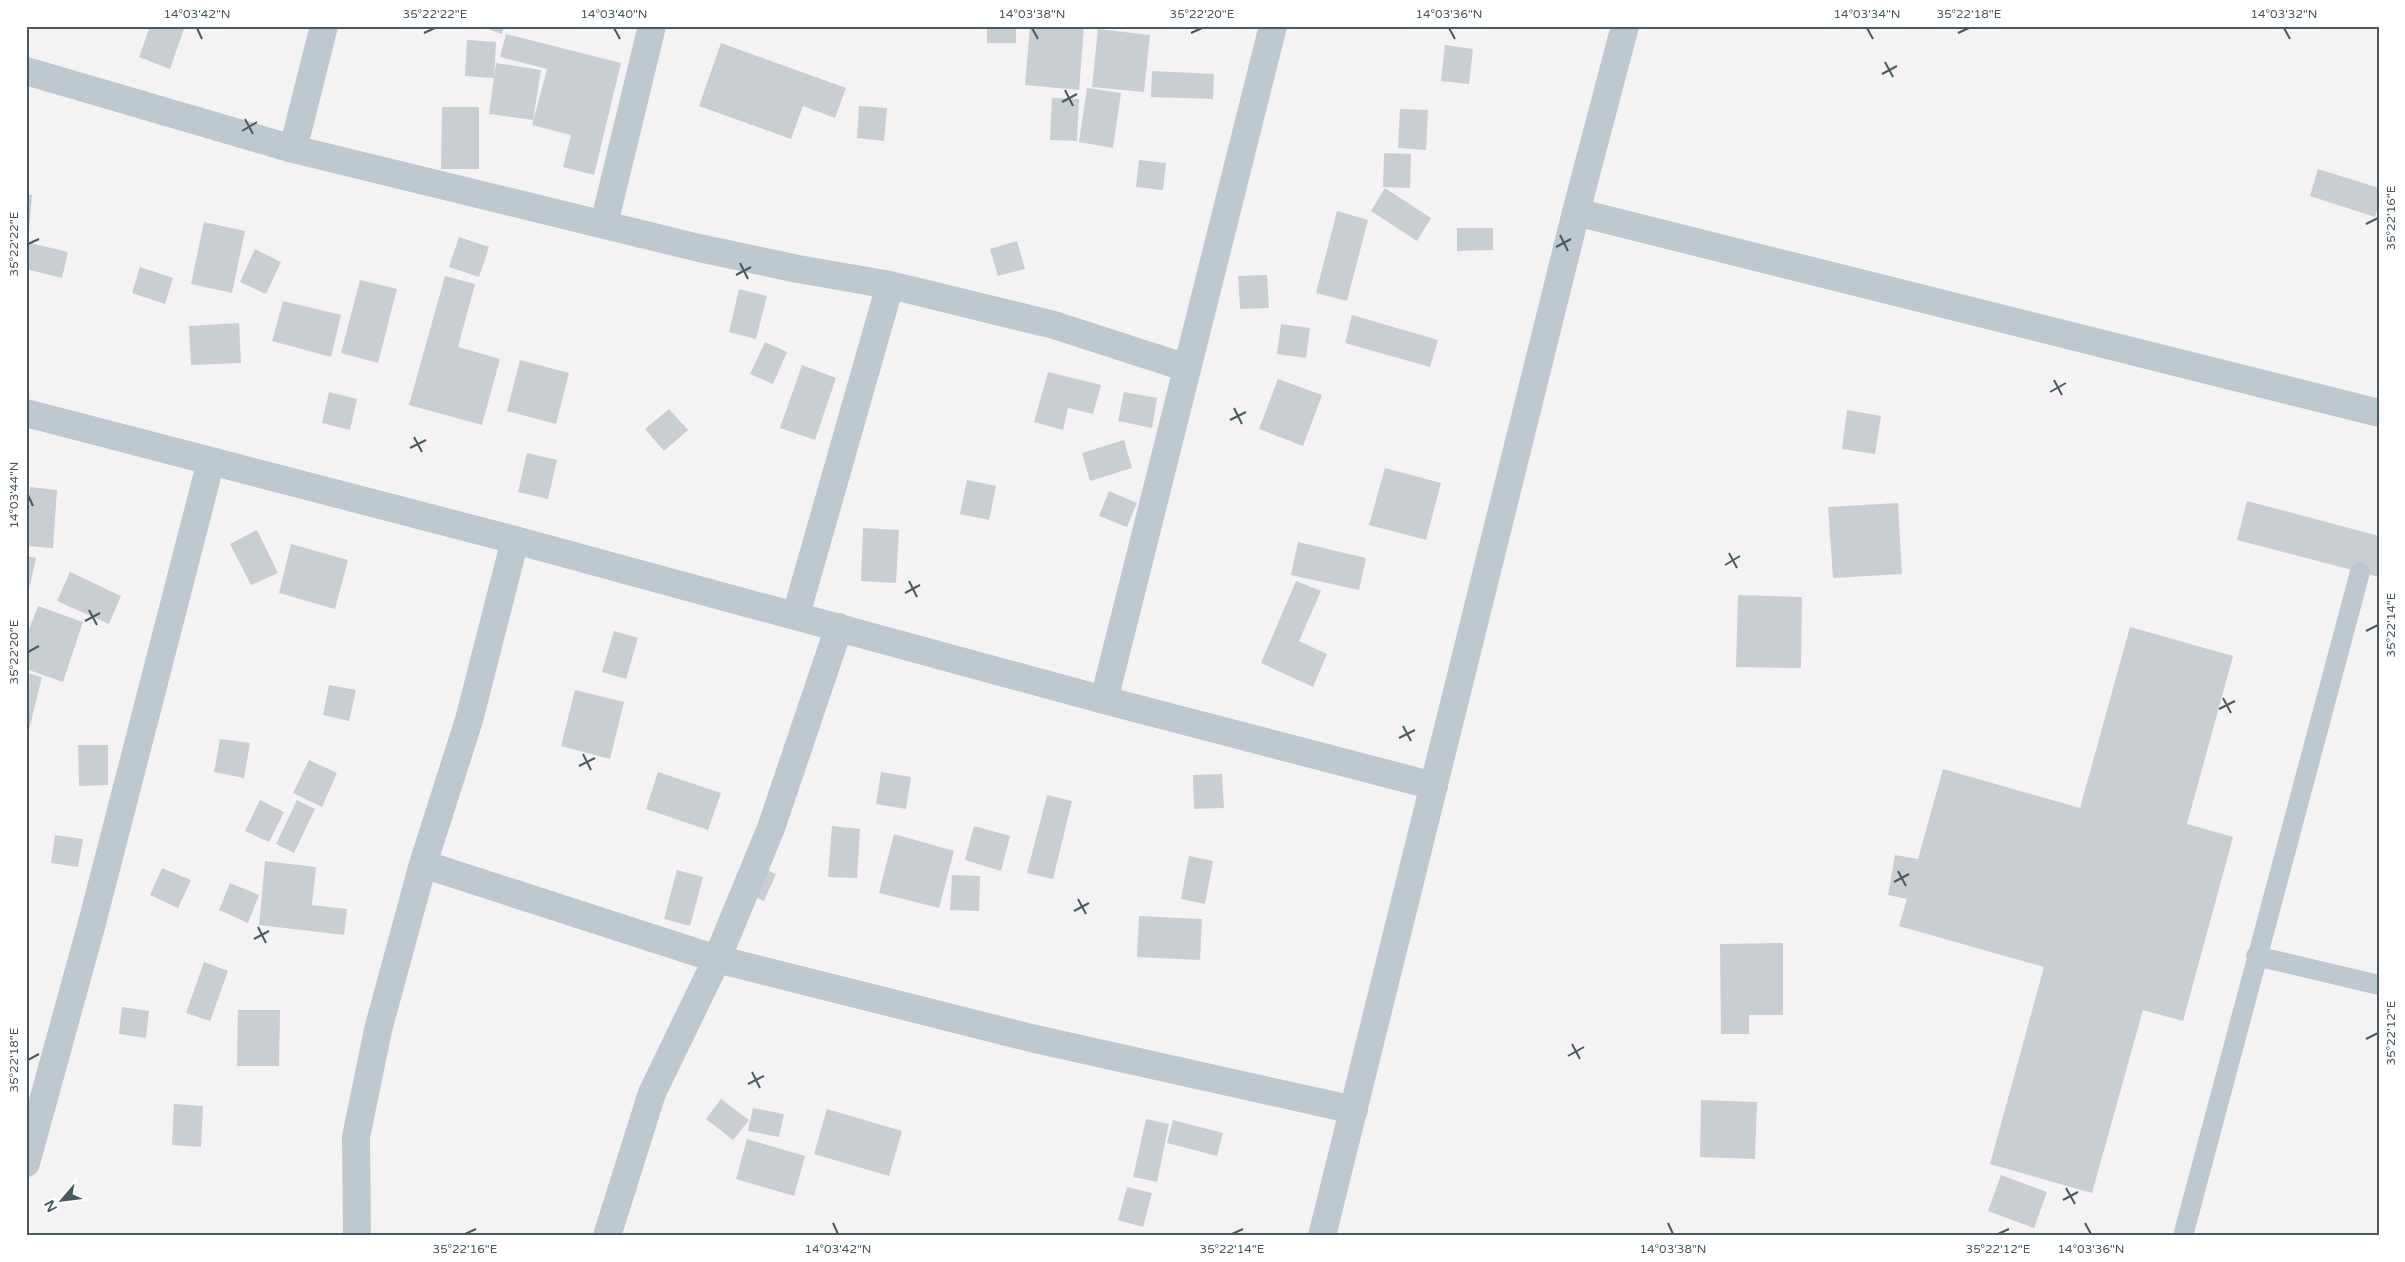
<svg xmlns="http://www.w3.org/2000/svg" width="2405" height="1262" viewBox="0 0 2405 1262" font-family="'Varela Round',sans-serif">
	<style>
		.building { fill: #c9ced2 }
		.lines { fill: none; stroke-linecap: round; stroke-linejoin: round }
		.service { stroke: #bdc9cf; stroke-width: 20 }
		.minor { stroke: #bdc9cf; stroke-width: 28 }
		.tertiary { stroke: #bdc9cf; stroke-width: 28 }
		.ticks { fill: none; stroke: #495962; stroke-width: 2 }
		.neatline { fill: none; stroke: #495962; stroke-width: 2 }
		.ticks-label { font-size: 12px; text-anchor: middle; fill: #495962 }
	</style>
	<rect width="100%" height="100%" fill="#f5f2f3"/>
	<!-- building -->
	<path class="building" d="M150,26h35l-15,43 -31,-12z
		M479,26h25l-2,8z
		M987,26h29v17h-29z
		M1030,26h54l-5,64 -54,-5z
		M1098,29l52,6 -6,57 -52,-5z
		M506,34l115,29 -27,112 -31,-8 8,-32 -39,-10 15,-56 -47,-12z
		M467,40l29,2 -2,36 -29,-2z
		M721,43l125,45 -11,30 -32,-12 -12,33 -92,-33z
		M1445,45l28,4 -4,35 -28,-3z
		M496,63l45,7 -8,50 -44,-6z
		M1152,71l62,3 -1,25 -62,-2z
		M1087,88l34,5 -8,55 -34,-6z
		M1052,98l27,1 -2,42 -27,-1z
		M859,106l28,2 -3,33 -27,-3z
		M442,107h37v62h-38z
		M1400,109l28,1 -2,40 -28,-2z
		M1384,153l27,1 -1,34 -27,-1z
		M1139,160l27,3 -3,27 -27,-3z
		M2318,169l61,19v17l-4,12 -65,-21z
		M1385,188l46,30 -14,23 -46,-30z
		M26,194l6,1 -3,35h-3z
		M1337,211l31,9 -21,81 -31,-8z
		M204,222l41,9 -13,62 -41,-9z
		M1457,228h36v22l-36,1z
		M459,237l30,10 -10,30 -30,-10z
		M1017,241l8,28 -27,7 -8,-27z
		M26,242l42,10 -6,26 -36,-9z
		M255,249l26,13 -15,32 -26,-12z
		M140,267l33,11 -8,26 -33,-11z
		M1267,275l2,33 -29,1 -2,-33z
		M445,276l30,8 -17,63 42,12 -18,66 -73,-20z
		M360,280l37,9 -19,74 -37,-10z
		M739,289l28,7 -11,43 -27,-7z
		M283,301l58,14 -10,42 -59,-16z
		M1352,315l86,25 -8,27 -85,-24z
		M239,323l2,40 -50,2 -2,-39z
		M1281,324l29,4 -4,30 -29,-4z
		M765,342l22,10 -14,32 -23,-10z
		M520,360l49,13 -13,51 -49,-13z
		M802,365l34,13 -21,62 -35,-12z
		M1048,372l53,13 -8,29 -25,-6 -5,22 -29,-8z
		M1278,379l44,16 -19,51 -44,-17z
		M329,392l28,7 -7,31 -28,-7z
		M1124,392l33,6 -5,30 -34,-7z
		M669,409l19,21 -24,21 -19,-22z
		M1847,410l34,6 -6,38 -33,-5z
		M1124,440l8,28 -42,13 -8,-28z
		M527,453l30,7 -9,39 -30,-7z
		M1385,468l56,15 -15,57 -57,-15z
		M967,480l29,6 -7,34 -29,-6z
		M30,487l27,3 -4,58 -27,-2z
		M1109,491l28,12 -10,24 -28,-11z
		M2247,501l132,35v41l-142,-37z
		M1898,503l4,71 -69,4 -5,-71z
		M863,528l36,2 -3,53 -35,-2z
		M257,530l21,43 -27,12 -21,-41z
		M1298,542l68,16 -7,32 -68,-15z
		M291,544l57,16 -13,49 -56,-16z
		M26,556l10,2 -9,40h-1z
		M70,572l51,24 -12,28 -52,-23z
		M1296,581l25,10 -22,50 28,13 -14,33 -52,-24z
		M1738,595l64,2 -1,71 -65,-1z
		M38,606l45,16 -20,60 -37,-13v-32z
		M2130,627l103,29 -46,168 46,13 -50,184 -40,-11 -51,183 -102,-29 54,-197 -145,-41 8,-27 -19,-4 7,-40 23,4 25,-90 137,39z
		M614,631l24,7 -12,41 -24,-7z
		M26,673l16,4 -13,53 -3,-1z
		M329,685l27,5 -7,31 -26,-6z
		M575,690l49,12 -14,57 -49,-13z
		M220,739l30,4 -6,35 -30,-6z
		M78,745h30v40l-29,1z
		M309,760l28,13 -15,34 -29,-14z
		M658,772l63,21 -13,37 -62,-21z
		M881,772l30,5 -5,32 -30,-5z
		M1222,774l2,34 -30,1 -1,-34z
		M1047,795l25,6 -19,78 -26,-6z
		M260,800l24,12 -15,30 -24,-11z
		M297,800l18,9 -21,44 -18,-9z
		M832,826l28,3 -3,49 -29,-1z
		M974,826l36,10 -9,35 -36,-11z
		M894,834l60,17 -15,57 -60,-15z
		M55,835l28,4 -5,28 -27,-4z
		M1189,856l24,5 -8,43 -24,-5z
		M265,861l51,6 -4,38 35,4 -3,26 -85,-10z
		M748,862l28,12 -12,27 -28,-13z
		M162,868l29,12 -13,28 -28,-13z
		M677,870l26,7 -13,49 -26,-7z
		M952,875l28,1 -1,35 -29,-1z
		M230,883l29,12 -11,28 -29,-13z
		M1139,916l63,3 -2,41 -63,-3z
		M1783,943v72h-34v19h-28l-1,-90z
		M204,962l24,9 -18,50 -24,-8z
		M122,1007l27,4 -3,27 -27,-4z
		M238,1010h42l-1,56h-42z
		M721,1099l28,21 -16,20 -27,-21z
		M1701,1100l56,2 -2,57 -55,-2z
		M174,1104l29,2 -2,41 -29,-2z
		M753,1108l31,6 -5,23 -31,-6z
		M827,1109l75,22 -13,45 -75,-22z
		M1146,1119l23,5 -12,58 -24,-5z
		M1173,1120l50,13 -6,23 -50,-13z
		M747,1139l58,17 -11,40 -58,-17z
		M2001,1175l46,17 -13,36 -46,-17z
		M1127,1187l25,6 -9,34 -25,-7z"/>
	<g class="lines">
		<!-- service -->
		<path class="service" d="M2256,956l123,29
			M2183,1236l177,-664"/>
		<!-- minor -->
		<path class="minor" d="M26,71l267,78 406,99 99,21 92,16 164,40 133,43
			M293,149l31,-123
			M1576,212l803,201
			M604,224l48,-198
			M26,413l489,127 589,160 330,86
			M796,615l94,-330
			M1104,700l169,-674
			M423,864l294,95 314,79 323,72
			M26,1163l66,-240 119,-462
			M357,1236l-1,-99 22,-107 45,-166 46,-144 46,-180
			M607,1236l45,-143 65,-134 54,-131 68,-201"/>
		<!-- tertiary -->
		<path class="tertiary" d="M1322,1236l254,-1024 49,-186"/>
	</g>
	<!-- ticks -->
	<path class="ticks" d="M197,28l5,11M614,28l6,11M1032,28l6,11M1449,28l6,11M1867,28l6,11M2284,28l6,11M424,33l11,-5M1191,33l11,-5M1958,33l11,-5M1885,62l8,15M1882,74l15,-8M1065,90l8,16M1062,102l15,-8M245,119l8,15M242,131l15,-9M2366,224l12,-6M1560,235l8,16M28,244l11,-5M1556,247l15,-8M740,263l8,16M736,275l15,-8M2054,380l8,15M2050,392l16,-9M1234,408l8,16M1230,420l16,-8M414,437l8,15M410,448l16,-8M28,495l5,11M1729,553l8,15M1725,565l15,-9M909,581l8,16M905,593l15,-8M89,610l8,15M85,621l15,-8M2366,631l12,-6M28,652l11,-6M2223,698l8,15M2219,709l16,-8M1403,726l8,15M1399,738l16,-8M583,754l8,16M579,766l16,-8M1898,871l8,15M1894,882l15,-8M1078,899l8,15M1074,911l15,-8M258,927l8,16M254,939l15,-8M2366,1039l12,-6M1572,1044l8,15M1568,1056l16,-9M28,1060l11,-6M752,1072l8,16M748,1084l16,-8M2066,1188l9,16M2063,1200l15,-8M833,1223l5,11M1668,1223l5,11M2085,1223l6,11M465,1234l11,-5M1232,1234l11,-5M1998,1234l11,-5"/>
	<!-- border -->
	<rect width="2405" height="1262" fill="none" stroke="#ffffff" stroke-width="55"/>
	<!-- north arrow -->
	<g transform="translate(62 1200) rotate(242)" stroke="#ffffff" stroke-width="4" paint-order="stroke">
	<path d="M0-4L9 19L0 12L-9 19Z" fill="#495962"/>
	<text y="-8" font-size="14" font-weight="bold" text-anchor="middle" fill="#495962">N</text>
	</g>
	<rect x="28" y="28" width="2350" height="1206" class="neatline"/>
	<g class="ticks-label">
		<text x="197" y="18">14°03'42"N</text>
		<text x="435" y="18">35°22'22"E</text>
		<text x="614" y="18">14°03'40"N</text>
		<text x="1032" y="18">14°03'38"N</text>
		<text x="1202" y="18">35°22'20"E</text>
		<text x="1449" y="18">14°03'36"N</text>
		<text x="1867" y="18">14°03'34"N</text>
		<text x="1969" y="18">35°22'18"E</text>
		<text x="2284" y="18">14°03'32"N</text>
		<text transform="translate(2391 218) rotate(-90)" y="4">35°22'16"E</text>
		<text transform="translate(14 244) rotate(-90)" y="4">35°22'22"E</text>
		<text transform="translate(14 495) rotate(-90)" y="4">14°03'44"N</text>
		<text transform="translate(2391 625) rotate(-90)" y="4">35°22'14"E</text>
		<text transform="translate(14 652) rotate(-90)" y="4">35°22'20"E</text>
		<text transform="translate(2391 1033) rotate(-90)" y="4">35°22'12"E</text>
		<text transform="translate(14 1060) rotate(-90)" y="4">35°22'18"E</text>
		<text x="465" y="1253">35°22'16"E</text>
		<text x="838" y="1253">14°03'42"N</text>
		<text x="1232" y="1253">35°22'14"E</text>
		<text x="1673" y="1253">14°03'38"N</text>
		<text x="1998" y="1253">35°22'12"E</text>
		<text x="2091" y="1253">14°03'36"N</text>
	</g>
</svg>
